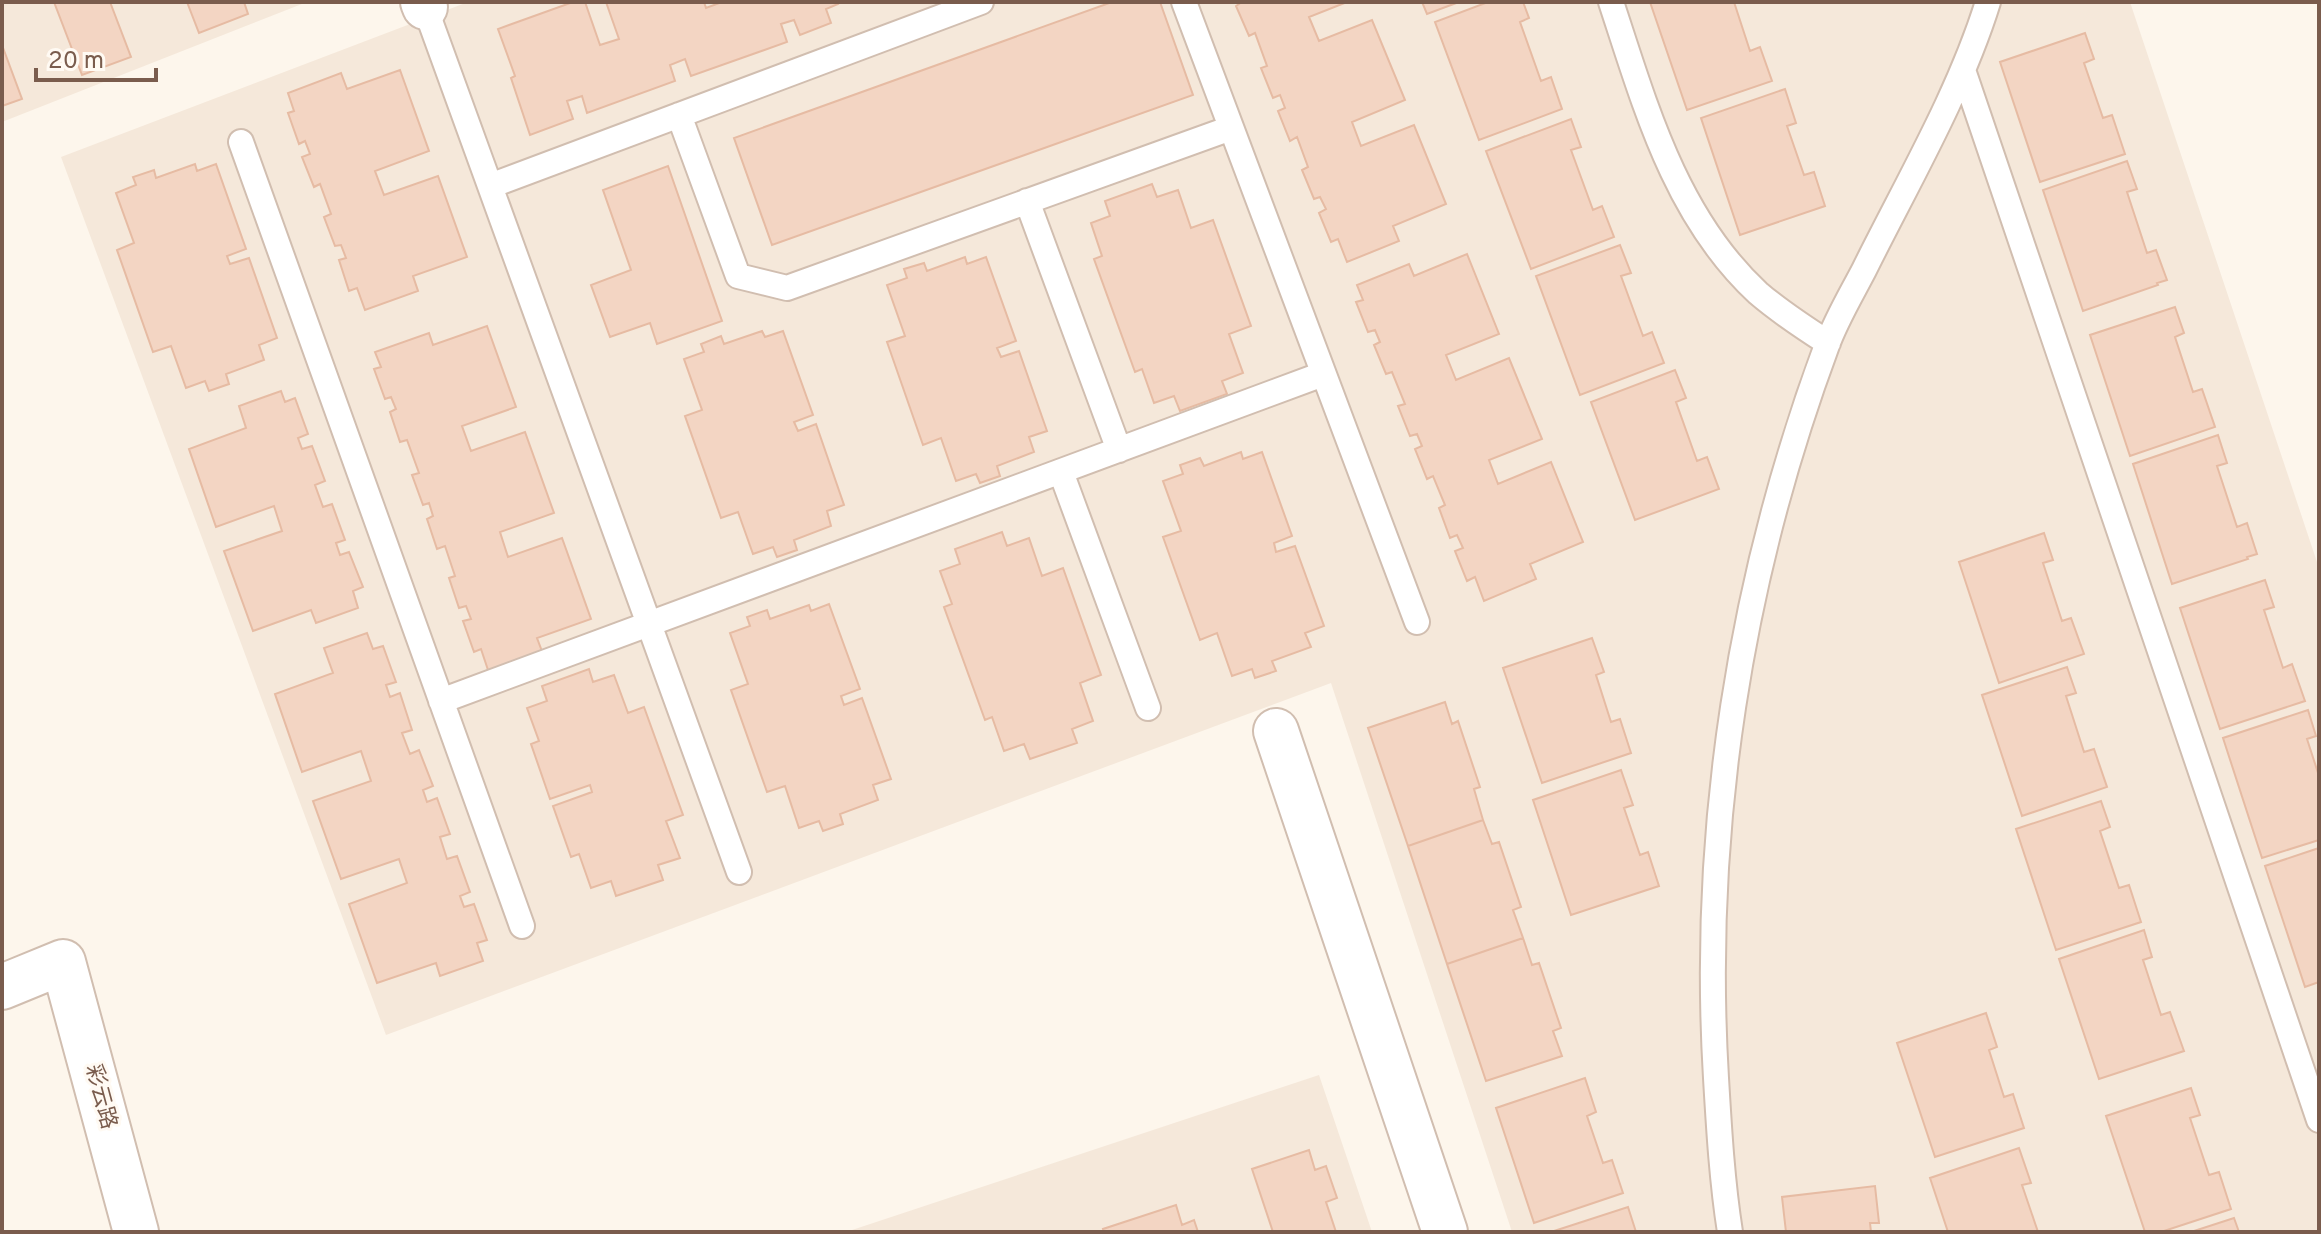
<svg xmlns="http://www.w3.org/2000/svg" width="2321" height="1234" viewBox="0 0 2321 1234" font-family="Overpass,'Noto Sans SC',sans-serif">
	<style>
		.residential { fill: #f5e8da }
		.building { fill: #f3d5c3; stroke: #e6bba3; stroke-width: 2 }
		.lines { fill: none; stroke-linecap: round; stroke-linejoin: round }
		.service-casing { stroke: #d1beb0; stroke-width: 28 }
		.minor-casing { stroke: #d1beb0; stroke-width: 48 }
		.service { stroke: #fff; stroke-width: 24 }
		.minor { stroke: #fff; stroke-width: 44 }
		.labels { text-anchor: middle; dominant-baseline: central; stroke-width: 6; stroke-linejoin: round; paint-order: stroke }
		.street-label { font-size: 22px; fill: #7a5c4d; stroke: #fffaf3 }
	</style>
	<rect width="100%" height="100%" fill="#fdf6ec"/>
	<!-- residential -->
	<path class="residential" d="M2,2h305l-305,120z
		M468,2h1662l189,566v664h-807l-181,-549 -945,352 -325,-878z
		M1319,1075l53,157h-526z"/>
	<!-- building -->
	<path class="building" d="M54,2h56l21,55 -49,18z
		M187,2h57l4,12 -49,19z
		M573,2h12l15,43 19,-6 -13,-37h98l2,6 16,-6h115l1,2 -12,5 5,14 -31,12 -6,-15 -13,4 6,18 -96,34 -6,-17 -15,6 5,16 -88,32 -5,-17 -15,5 6,18 -43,16 -19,-57 4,-2 -17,-47z
		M1112,2h48l33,93 -421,150 -38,-107z
		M1242,2h105l-38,15 10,24 53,-21 33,80 -53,22 9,24 53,-21 32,79 -53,22 6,15 -52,21 -9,-23 -7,3 -12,-29 7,-4 -6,-12 -6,2 -12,-29 6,-3 -11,-30 -7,4 -12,-30 7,-3 -5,-13 -7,3 -12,-30 6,-2 -12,-33 -6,3 -13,-30z
		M1422,2h37l-32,12z
		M1488,2h35l6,16 -9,4 21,59 10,-4 11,32 -83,31 -44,-118z
		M1650,2h84l16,49 10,-4 12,34 -85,29z
		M2085,33l9,26 -10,4 19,55 9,-3 13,39 -85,28 -40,-120z
		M2,45l20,54 -20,7z
		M400,70l29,81 -54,20 9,24 54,-19 29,81 -54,19 5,15 -53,19 -8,-22 -8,3 -10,-31 7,-2 -5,-13 -6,1 -11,-29 7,-3 -11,-30 -6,3 -12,-30 8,-3 -5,-13 -6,3 -11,-31 6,-2 -6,-18 53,-20 6,16z
		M1785,89l11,34 -9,3 17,49 10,-3 11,34 -85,29 -39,-117z
		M1571,119l10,28 -10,3 22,60 9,-4 12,31 -83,32 -45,-118z
		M2127,161l10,28 -10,3 20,61 9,-3 11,30 -10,3 1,2 -75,26 -40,-121z
		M195,164l2,7 19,-7 30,85 -19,7 3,8 19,-6 28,80 -18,7 5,15 -38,14 3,10 -20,7 -4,-10 -19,7 -15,-42 -18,6 -36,-102 17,-7 -18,-50 20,-8 -3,-8 21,-7 2,8z
		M668,166l54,155 -65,23 -7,-21 -40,14 -19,-52 40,-15 -28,-80z
		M1152,184l5,13 21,-7 13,38 22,-8 38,106 -22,8 14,39 -21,8 5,13 -47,17 -6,-15 -20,7 -12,-34 -7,3 -41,-113 8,-3 -11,-33 19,-7 -5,-15z
		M1620,245l11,28 -10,3 22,60 9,-4 12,31 -84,32 -44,-119z
		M1467,254l32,80 -53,21 10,25 53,-22 33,81 -53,21 9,24 53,-22 32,80 -53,22 6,15 -52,22 -9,-24 -8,4 -12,-30 8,-3 -6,-13 -7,3 -11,-30 6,-3 -12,-29 -6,3 -12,-30 7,-3 -5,-12 -7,2 -12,-30 7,-2 -13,-32 -6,2 -12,-29 6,-3 -5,-12 -7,2 -12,-30 7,-2 -6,-15 52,-21 5,12z
		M965,257l2,7 19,-7 30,84 -19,7 4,9 18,-6 28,80 -18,6 5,15 -37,14 3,10 -20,7 -4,-9 -20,7 -15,-43 -18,7 -36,-103 18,-6 -18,-51 20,-7 -3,-9 20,-6 3,8z
		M2175,307l9,26 -9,4 18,55 9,-3 13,38 -85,29 -40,-121z
		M487,326l29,81 -54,19 9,25 54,-19 29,81 -54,19 8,25 54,-19 29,81 -54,19 6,16 -54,19 -8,-24 -7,3 -11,-31 8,-2 -5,-13 -7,2 -10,-30 6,-2 -10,-30 -8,3 -10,-30 6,-3 -4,-13 -6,2 -11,-30 7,-2 -12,-33 -7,2 -10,-30 6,-3 -5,-12 -6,2 -11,-30 7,-2 -6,-15 54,-19 4,12z
		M762,331l3,6 18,-6 30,84 -19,7 4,9 18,-7 28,81 -17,6 4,15 -37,14 3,10 -20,7 -4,-10 -20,7 -15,-42 -17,6 -36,-102 17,-6 -18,-51 20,-7 -3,-8 20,-8 3,8z
		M1675,370l11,28 -10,4 21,59 10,-4 12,32 -84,31 -44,-118z
		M281,391l4,11 10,-4 13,36 -10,4 4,11 10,-3 13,35 -10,4 8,22 9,-3 13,36 -9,3 4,12 9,-3 14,35 -10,4 5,17 -42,15 -5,-13 -58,21 -29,-80 58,-20 -8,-25 -58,21 -27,-78 57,-21 -7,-22z
		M2218,435l9,28 -10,3 20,61 10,-4 10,31 -10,3 1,2 -76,25 -39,-120z
		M1241,452l2,7 19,-7 30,84 -18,7 2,9 19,-6 29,80 -19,7 6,14 -39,14 4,10 -21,7 -3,-9 -20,7 -15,-43 -17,7 -37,-103 18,-6 -18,-50 20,-7 -3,-9 20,-7 4,8z
		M1002,532l5,14 22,-8 13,38 21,-8 38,107 -21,8 13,38 -21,8 5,14 -47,16 -6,-15 -20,7 -12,-34 -7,3 -41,-113 8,-3 -12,-33 20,-7 -5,-15z
		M2044,533l9,27 -10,3 19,58 9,-3 13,36 -85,29 -40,-121z
		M2265,580l9,27 -10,3 19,58 9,-4 13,37 -85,28 -40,-121z
		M829,604l31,85 -19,7 3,9 18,-7 29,81 -18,6 5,15 -38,14 3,10 -20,7 -4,-10 -20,7 -14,-42 -18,6 -36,-102 17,-6 -18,-51 20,-7 -3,-9 20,-7 3,9 39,-14 2,6z
		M367,633l6,16 10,-3 13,36 -10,3 4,12 10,-4 12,37 -10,3 8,21 9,-4 14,36 -10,4 4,12 10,-4 13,36 -10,3 7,22 10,-3 13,36 -10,4 4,11 10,-3 13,36 -10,3 6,18 -43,15 -4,-13 -59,20 -28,-79 58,-21 -8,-24 -58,20 -28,-78 58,-20 -10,-30 -59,21 -27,-78 58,-21 -9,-25z
		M1592,638l12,34 -8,3 15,47 9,-3 11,34 -89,30 -39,-115z
		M2067,667l9,26 -10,3 18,56 10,-3 13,38 -85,29 -40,-121z
		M589,669l4,13 21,-7 14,38 16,-6 39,108 -17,6 14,37 -22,7 5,15 -47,16 -5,-15 -20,7 -12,-34 -8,3 -18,-51 39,-14 -2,-7 -40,14 -19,-55 8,-3 -12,-33 20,-7 -5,-15z
		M1445,702l7,22 6,-3 22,66 -6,2 9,31 -75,26 -40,-118z
		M2308,710l8,26 -9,3 12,37v64l-57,18 -39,-120z
		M1621,770l12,35 -9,3 16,47 8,-3 11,34 -88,29 -38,-115z
		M2101,801l9,26 -10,4 19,57 10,-3 12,37 -85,28 -40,-121z
		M1483,820l9,24 7,-2 22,65 -8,3 10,28 -76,26 -39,-118z
		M2319,848v134l-14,5 -40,-121z
		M2144,930l8,27 -9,3 18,55 9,-3 14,39 -85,28 -40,-120z
		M1523,938l9,27 7,-2 22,65 -8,3 9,25 -76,25 -39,-117z
		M1986,1013l11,34 -8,3 15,47 9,-3 11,34 -89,29 -38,-114z
		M1585,1078l11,34 -9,4 16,47 9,-3 11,33 -89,30 -38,-115z
		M2191,1088l9,27 -10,3 19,57 10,-3 12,37 -70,23h-16l-39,-116z
		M2019,1148l12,35 -9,2 16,47h-90l-18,-54z
		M1309,1150l6,20 11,-4 11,32 -11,4 10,30h-63l-21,-63z
		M1875,1186l4,37h-9l1,9h-85l-4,-35z
		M1176,1205l6,20 12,-5 4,12h-94l-1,-3z
		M1628,1207l8,25h-85z
		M2234,1218l5,14h-48z"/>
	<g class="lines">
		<defs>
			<path id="service" d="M1184,2l233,620
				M1611,2c34,103 64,214 147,291 22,19 45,34 70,50
				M425,7l314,865
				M1963,70l356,1050
				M679,115l59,161 49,12 444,-160
				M241,142l281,784
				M490,186l491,-184
				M1027,201l92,249
				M1061,472l87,236
				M441,701l882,-327
				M1730,1232c-8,-51 -11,-103 -14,-154 -15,-249 24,-499 111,-733 9,-25 24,-50 37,-75 43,-87 95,-175 124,-268"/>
			<path id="minor" d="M423,2l2,5
				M1276,731l169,501
				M2,987l61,-25 73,270"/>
		</defs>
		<!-- service casing -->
		<use href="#service" class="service-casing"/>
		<!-- minor casing -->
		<use href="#minor" class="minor-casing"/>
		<!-- service -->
		<use href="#service" class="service"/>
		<!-- minor -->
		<use href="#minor" class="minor"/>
	</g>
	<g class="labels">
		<!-- street labels -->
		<g class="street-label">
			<text transform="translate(100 1097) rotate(75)">彩云路</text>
		</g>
	</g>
	<!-- border -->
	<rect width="2321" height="1234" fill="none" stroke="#7a5c4d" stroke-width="8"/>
	<!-- scale -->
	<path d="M36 68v12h120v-12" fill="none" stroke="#7a5c4d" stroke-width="4"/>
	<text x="48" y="68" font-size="24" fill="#7a5c4d" stroke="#fffaf3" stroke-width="6" paint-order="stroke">20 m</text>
</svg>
